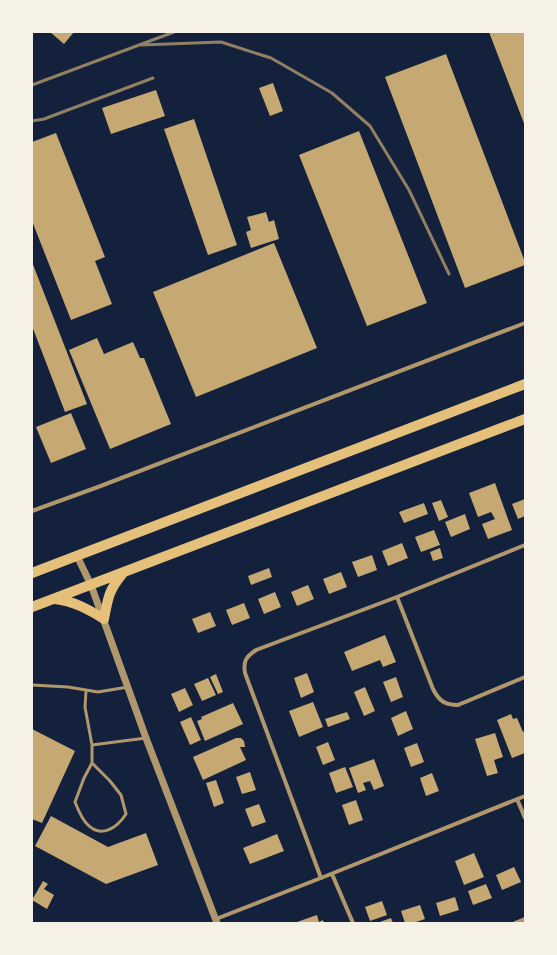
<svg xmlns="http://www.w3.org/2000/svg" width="557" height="955" viewBox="0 0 557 955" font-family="Signika,sans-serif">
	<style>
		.building { fill: #c6a872 }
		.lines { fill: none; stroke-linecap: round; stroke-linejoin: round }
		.service { stroke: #b1986c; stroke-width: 3 }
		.minor { stroke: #b1986c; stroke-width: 4 }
		.tertiary { stroke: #b1986c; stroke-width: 7 }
		.primary { stroke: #e5c07b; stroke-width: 10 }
		.rail { stroke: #918062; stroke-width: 3 }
	</style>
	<rect width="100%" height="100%" fill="#14213d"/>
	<!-- building -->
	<path class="building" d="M50,32h24l-10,12z
		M489,32h36v94z
		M446,54l79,208v3l-60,23 -80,-211z
		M273,83l10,28 -13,5 -11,-28z
		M156,90l9,26 -54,18 -9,-26z
		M194,119l43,126 -29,10 -44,-126z
		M359,131l68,172 -60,23 -68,-171z
		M56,133l49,124 -10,4 17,43 -41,16 -39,-99v-79z
		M266,212l3,10 5,-2 5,19 -28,9 -5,-16 5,-2 -4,-13z
		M274,243l43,105 -121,49 -43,-105z
		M32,262l55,142 -22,8 -33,-86z
		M97,338l7,16 29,-12 7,16h4l27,66 -61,25 -41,-99z
		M71,413l15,36 -35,14 -15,-36z
		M495,483l17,47 -24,9 -6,-15 13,-5 -4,-7 -13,5 -9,-24z
		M525,499v17l-7,3 -6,-15z
		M441,500l7,17 -9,4 -7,-18z
		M424,503l4,11 -24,9 -5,-11z
		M465,514l5,15 -19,8 -6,-15z
		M434,530l6,15 -19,7 -6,-15z
		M402,543l6,15 -20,8 -6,-15z
		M440,548l3,10 -10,3 -3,-9z
		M372,555l5,15 -19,7 -6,-15z
		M269,568l3,9 -21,8 -3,-9z
		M341,572l6,15 -18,7 -6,-15z
		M308,585l6,14 -17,7 -6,-14z
		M275,592l6,15 -17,7 -6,-15z
		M244,603l6,15 -18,7 -6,-15z
		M210,612l6,14 -18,7 -6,-14z
		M385,635l11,27 -13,5 -3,-7 -28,11 -8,-19z
		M307,673l7,19 -13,6 -7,-20z
		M216,674l7,18 -5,2 -8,-17z
		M396,677l7,20 -12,5 -8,-20z
		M208,678l8,17 -14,6 -8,-17z
		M365,687l10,24 -11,5 -10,-24z
		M185,688l8,17 -14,7 -8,-18z
		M313,702l10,25 -24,10 -10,-26z
		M233,703l10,21 -38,17 -8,-20 5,-2 -1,-2z
		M406,711l7,18 -15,7 -7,-18z
		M347,712l3,7 -22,8 -3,-8z
		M511,714l2,5 4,-1 6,14 2,-1v22l-13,5 -15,-38z
		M191,717l10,23 -11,5 -10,-23z
		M32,729l43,22 -33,72 -10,-4z
		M495,733l8,24 -9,3 4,13 -11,3 -12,-37z
		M236,738h5l3,3 1,6h-5l6,13 -43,20 -10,-23z
		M328,742l7,18 -12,5 -7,-18z
		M417,743l7,19 -13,5 -7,-19z
		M374,759l10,27 -10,4 -4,-9 -7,2 3,7 -8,3 -9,-25z
		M345,767l8,20 -17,6 -7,-20z
		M250,772l6,18 -14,4 -6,-17z
		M432,773l7,18 -13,5 -6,-18z
		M216,780l8,23 -10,4 -8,-24z
		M356,800l7,20 -14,5 -7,-20z
		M259,804l7,18 -14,5 -7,-18z
		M51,816l57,31 38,-14 12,32 -52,19 -71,-38z
		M277,834l7,17 -34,13 -7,-16z
		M474,853l10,24 -20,8 -9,-24z
		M514,867l7,15 -19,8 -6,-15z
		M43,881l5,3 -4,5 10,6 -7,14 -15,-9z
		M486,884l6,14 -19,7 -5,-14z
		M455,897l4,13 -19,6 -4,-13z
		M382,901l5,14 -17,6 -5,-14z
		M420,905l5,14 -12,4h-8l-4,-12z
		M317,915l2,7 4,-2 1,3h-30z
		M391,918l2,5h-16z"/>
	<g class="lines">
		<!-- service -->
		<path class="service" d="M32,685l36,2 30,5 30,-5
			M86,691l-1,16 7,38 54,-7
			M92,763l18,18 11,14 5,19c-9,14 -25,25 -39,10 -6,-6 -9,-15 -12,-22l9,-24 8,-15v-18"/>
		<!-- minor -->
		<path class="minor" d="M32,511l66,-24 427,-164
			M397,597l36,92c6,12 12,16 25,16l67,-28
			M517,799l8,19
			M332,874l21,49
			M321,878l-76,-205c-2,-12 1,-16 11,-23l141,-53 128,-52
			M216,919l105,-41 204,-82
			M515,923l10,-4"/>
		<!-- tertiary -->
		<path class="tertiary" d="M77,556l14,29 55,153 71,185"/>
		<!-- primary -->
		<path class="primary" d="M32,573l493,-189
			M55,599c18,2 33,10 49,20 4,-22 5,-29 19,-46
			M32,607l493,-188"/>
		<!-- rail -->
		<path class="rail" d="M141,45l80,-3 50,16 61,35 38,33 39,64 40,84
			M32,85l142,-53
			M32,121l12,-2 109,-41"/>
	</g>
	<!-- border -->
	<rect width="557" height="955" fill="none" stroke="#f6f1e7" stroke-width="66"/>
</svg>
